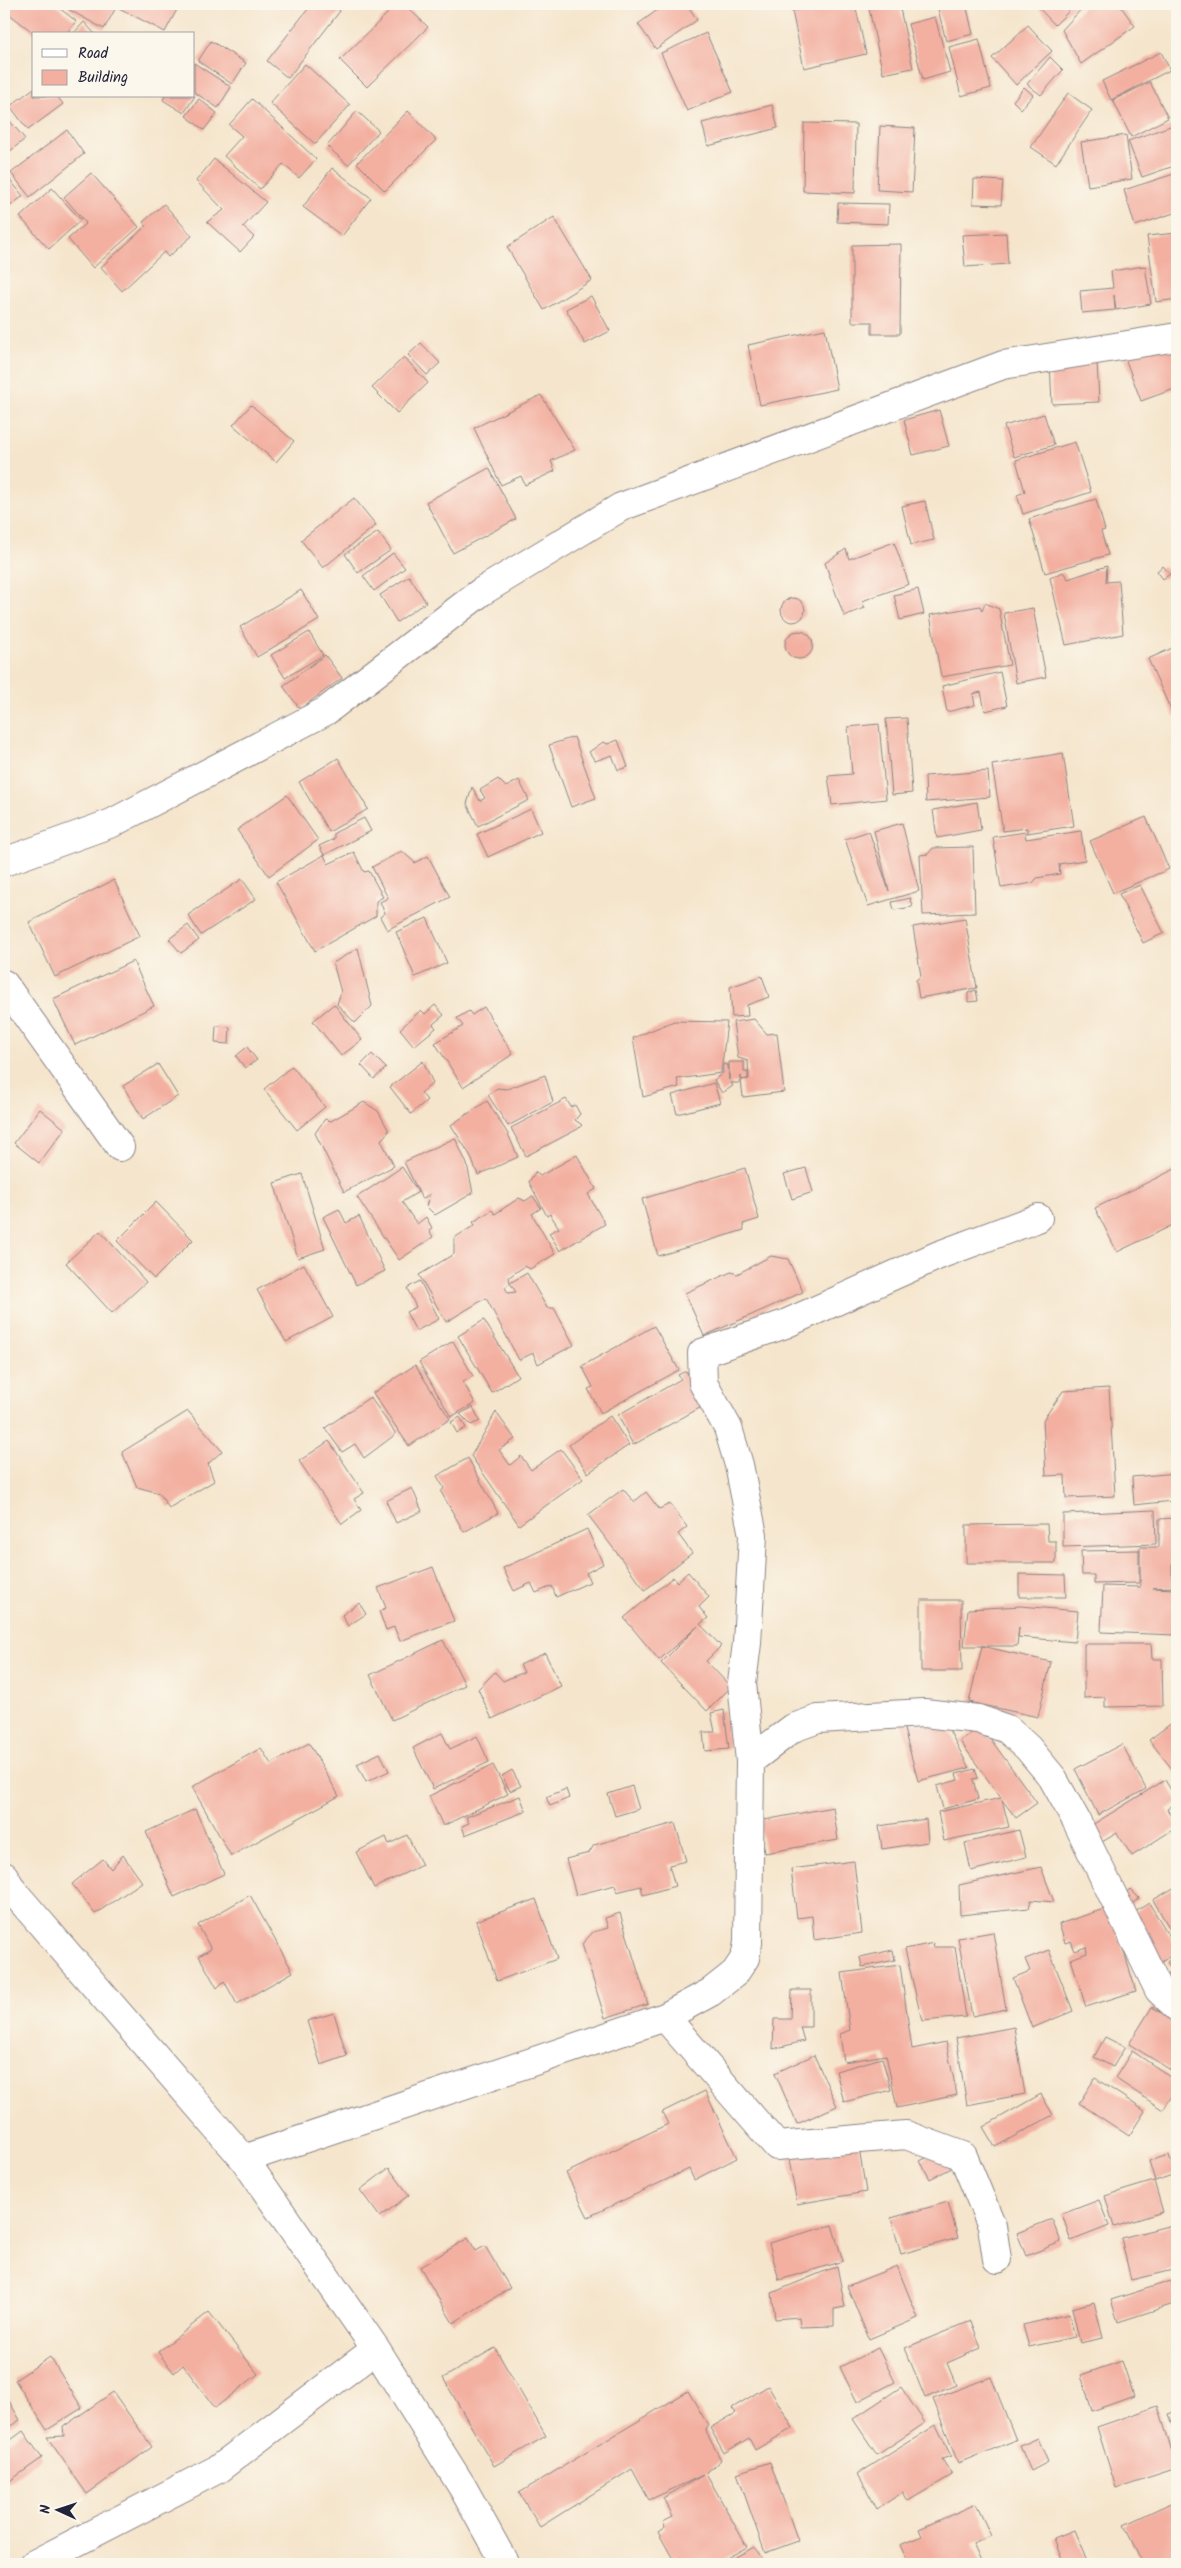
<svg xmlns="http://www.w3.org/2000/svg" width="1181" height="2568" viewBox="0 0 1181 2568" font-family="Kalam,sans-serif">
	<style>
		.building { fill: #f3b0a1 }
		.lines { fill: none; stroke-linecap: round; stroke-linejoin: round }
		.minor-casing { stroke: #8c8484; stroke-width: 30 }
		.minor { stroke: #fff; stroke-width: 28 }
	</style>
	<rect width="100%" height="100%" fill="#fbf7ec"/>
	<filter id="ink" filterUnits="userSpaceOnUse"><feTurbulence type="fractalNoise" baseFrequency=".02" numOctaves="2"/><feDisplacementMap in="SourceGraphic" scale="10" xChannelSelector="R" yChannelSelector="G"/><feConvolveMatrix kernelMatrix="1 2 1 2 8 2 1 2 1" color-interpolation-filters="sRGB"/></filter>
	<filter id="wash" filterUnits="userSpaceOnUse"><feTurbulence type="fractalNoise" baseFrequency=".0096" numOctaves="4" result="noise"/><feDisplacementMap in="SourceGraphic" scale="20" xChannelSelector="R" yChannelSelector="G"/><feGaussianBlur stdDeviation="1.12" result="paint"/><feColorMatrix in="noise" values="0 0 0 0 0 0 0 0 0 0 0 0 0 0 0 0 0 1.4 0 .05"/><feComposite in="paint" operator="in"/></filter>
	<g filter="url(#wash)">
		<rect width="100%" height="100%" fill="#f5e5cc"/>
		<g id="blocks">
			<!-- building -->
			<path class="building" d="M6,4h48l22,17 -10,13h-31l-31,-24z
				M71,4h47l-14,25 -36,-20z
				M122,4h58l-15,28 -46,-24z
				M312,4h20l8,7 -52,67 -21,-17z
				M397,4h7l24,23 -61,60 -27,-27z
				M655,4h32l10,16 -41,29 -18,-25 21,-15z
				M824,4h31l11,50 -62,14 -12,-57z
				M868,4h31l14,64 -30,6z
				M943,4h23l7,30 -27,7 -9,-36z
				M1035,4h41l-21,21z
				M1086,4h33l16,22 -54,38 -19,-34z
				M935,17l15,55 -27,8 -15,-56z
				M84,22l11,12h-22z
				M1028,25l24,26 -36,34 -24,-27z
				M706,33l27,59 -46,19 -26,-58z
				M979,39l12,49 -30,8 -12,-49z
				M211,41l35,22 -14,21 -34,-23z
				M1161,52l9,18 -59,30 -9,-19z
				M1050,57l13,13 -22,25 -14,-11z
				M194,63l37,24 -13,21 -24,-16z
				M305,64l45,41 -35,39 -45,-41z
				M1150,82l18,36 -37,19 -18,-37z
				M1024,87l9,8 -12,14 -8,-8z
				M34,88v8h23l6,8 -35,26 -18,-24z
				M1068,93l24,17 -36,54 -25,-17z
				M165,96h30l-11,17 -21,-13z
				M199,99l18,14 -13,17 -18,-14z
				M252,99l64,60 -17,19 -16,-14 -23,25 -36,-33 18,-20 -13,-11z
				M772,105l6,23 -70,18 -6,-23z
				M357,111l22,20 -31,34 -21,-19z
				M408,111l28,29 -51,51 -28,-28z
				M9,120l16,19 -21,17v-32z
				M804,123l52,1 -1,69 -52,-2z
				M1176,124l1,41 -35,12 -14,-36z
				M880,126l35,2 -3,64 -35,-2z
				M67,130l17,24 -54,43 -19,-24z
				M1126,135l6,44 -44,7 -7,-44z
				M214,159l52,43 -23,25 11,10 -14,15 -33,-30 17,-12 -28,-29z
				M332,168l39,30 -29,38 -39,-29z
				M4,172l19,24 -19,15z
				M91,173l48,54 -46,41 -25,-29 18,-16 -22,-26z
				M1177,173v39l-42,14 -11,-36z
				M974,179l29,2 -2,24 -28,-1z
				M52,188l29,32 -32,29 -29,-32z
				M838,203l51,1 -1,20 -51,-2z
				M164,204l28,32 -24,21 -4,-5 -42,39 -21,-24 45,-41 -3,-4z
				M554,217l38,63 -48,30 -37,-63z
				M1006,233l2,31 -43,3 -3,-32z
				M1177,233v66l-21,3 -9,-66z
				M901,244l-1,90h-28v-12h-20v-77z
				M1145,266l6,38 -35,6 -2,-15 1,15 -33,3 -2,-22 33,-3 -2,-17z
				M591,296l19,35 -25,13 -19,-35z
				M825,329l12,60 -77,16 -12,-60z
				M1177,339v49l-36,13 -16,-43z
				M421,343l19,20 -13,12 -19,-20z
				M404,357l24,26 -31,30 -25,-25z
				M1097,361l2,41 -47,2 -2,-42z
				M541,395l34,55 -24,11 4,10 -30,14 -4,-9 -20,9 -27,-57z
				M251,405l43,36 -18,21 -43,-37z
				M939,410l10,36 -36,9 -9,-35z
				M1044,414l10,31 -40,12 -10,-31z
				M1075,442l16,50 -68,22 -6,-19 8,-3 -9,-32z
				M489,468l27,51 -63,34 -27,-51z
				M354,498l22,27 -53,43 -22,-28z
				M1096,499l9,31 -4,1 7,24 -63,18 -16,-54z
				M925,501l9,39 -23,5 -9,-39z
				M378,532l13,18 -33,23 -13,-19z
				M894,542l15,42 -47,17 3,7 -21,8 -19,-53 21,-14 3,10z
				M393,553l12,15 -31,23 -11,-15z
				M1107,566l-1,16 13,-1 4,53 -57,11 -16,-67 13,-6 5,7z
				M1163,566l7,8 -7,5 -6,-8z
				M409,576l17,26 -29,20 -17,-27z
				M918,589l6,25 -24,6 -6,-25z
				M301,590l18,30 -62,37 -17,-30z
				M781 610a12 12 0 1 1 24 0a12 12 0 1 1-24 0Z
				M985,603l14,6 11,56 -69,12 -11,-62 50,-9 2,5z
				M1033,608l13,69 -30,6 -12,-70z
				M785 645a14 14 0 1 1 28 0a14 14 0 1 1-28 0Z
				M309,632l14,23 -38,23 -14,-23z
				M1177,646v69l-3,2 -26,-58z
				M325,655l17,23 -42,31 -17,-23z
				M1000,672l7,34 -22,5 -4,-19 -8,2 2,11 -28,7 -5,-26z
				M907,718l5,75 -20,2 -6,-76z
				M879,724l7,75 -54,6 -4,-29 24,-2 -4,-47z
				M574,737l22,61 -25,9 -22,-62z
				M618,740l10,27 -10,3 -6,-15 -17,6 -6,-9 14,-10 5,2z
				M1063,753l11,73 -47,7v-5l-24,3 -11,-66z
				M338,758l30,51 -39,23 -30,-50z
				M988,771l2,26 -64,5 -1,-26z
				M498,779l8,8 13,-7 10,20 -51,26 -11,-22 5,-17 8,14 5,-3 -5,-8z
				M287,795l31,45 -49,36 -32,-46z
				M977,802l4,28 -44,8 -4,-28z
				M531,809l10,23 -53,25 -11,-23z
				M1146,817l23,52 -56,24 -23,-52z
				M364,818l7,13 -47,24 -5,-9 15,-7v-6z
				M902,823l17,68 -51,15 -23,-67 24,-8 20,60 -15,-60z
				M1081,831l4,29 -26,4 1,10 -23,4 -4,5 -32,5 -8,-51 32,-5 1,7z
				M973,847l2,66 -52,2 -3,-60 8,-1 5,-6z
				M402,851l13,12 13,-7 22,41 -63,33 -7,-13 5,-4 -5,-11 8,-4 -16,-31z
				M354,852l10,20 5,-1 14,26 -7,4v15l-61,35 -39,-69 48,-27 4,9z
				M242,879l14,20 -55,36 -13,-20z
				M114,880l26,56 -85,41 -26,-55z
				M1140,885l24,48 -21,10 -24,-49z
				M911,898l-1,4 3,1 -1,4 -18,3 -2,-8z
				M427,918l20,45 -32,14 -19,-45z
				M965,918l12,70 -58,10 -3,-18 5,-4 -8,-49z
				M188,925l11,15 -18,13 -12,-14z
				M358,948l14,58 -17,17 -18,-19 4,-12 -8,-29z
				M133,961l21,45 -79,39 -22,-46z
				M762,976l7,21 -22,8 1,11 -16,1 -2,-30z
				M976,990l2,11 -10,1v-9z
				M334,1004l28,36 -21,16 -28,-35z
				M435,1005l9,10 -11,9 3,4 -22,18 -14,-17 21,-19 4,4z
				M484,1007l29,47 -50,33 -28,-44 28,-17 -6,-8 12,-7 3,4z
				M754,1019l13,15 10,-1 7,59 -41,5 -2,-17 8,-1 -1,-18 -10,-3 -5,-36z
				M674,1021l53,1 -6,51 -44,6 2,8 -36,10 -10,-59z
				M216,1026l14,1 -1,17 -14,-1z
				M247,1047l10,13 -12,8 -9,-12z
				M372,1054l14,14 -12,11 -13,-14z
				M423,1061l10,22 -12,10 6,7 -16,14 -21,-27z
				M729,1062h15v10h4v7l-7,1v-4l-1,7h-9l2,3 -11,7 -8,-13 9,-7v-9l5,1 1,15z
				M158,1064l20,32 -35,23 -20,-33z
				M292,1066l33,41 -28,23 -33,-41z
				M545,1075l8,27 -45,24 -20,-31 9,-7 10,1z
				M714,1083l6,20 -43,11 -5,-19z
				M566,1099l5,8 4,-2 5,9 -5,6 7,5 -4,4 -52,27 -15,-28z
				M487,1101l21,33 10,23 -40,18 -8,-20 -19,-30z
				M364,1102l14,9 11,20 -8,9 13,26 -50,26 -29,-59 10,-14 6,2z
				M40,1109l25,20 -26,34 -25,-20z
				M455,1138l12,26 6,29 -38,22 -9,-9 4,-12 -8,5 -18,-37z
				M577,1155l19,34 -8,5 17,30 -45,27 -11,-18 10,-5 -9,-14 -3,2 -18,-34 6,-10 5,4z
				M402,1167l16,25 -16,10 15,22 9,-7 6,11 -3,2 4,7 -34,23 -42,-63z
				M745,1168l14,51 -16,5 1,6 -86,26 -16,-57z
				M806,1168l7,24 -21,7 -8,-25z
				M1177,1168v55l-60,29 -22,-44z
				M302,1174l23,75 -27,9 -24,-75z
				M533,1196l8,12 -9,6 23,40 -25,15 -5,-3 -16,11 1,6 -5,4 3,6 8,-1 -6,-9 17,-10 20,35h7l20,37 -36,19 -5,-11 -14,7 -33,-62 -40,24 -27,-47 35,-21v-16l21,-13 -2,-3 19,-12 3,4 24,-16 6,3z
				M156,1202l37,38 -39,39 -37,-38z
				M339,1209l7,14 13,-7 26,55 -29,14 -33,-68z
				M100,1231l46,51 -34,31 -46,-50z
				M771,1256l17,3 15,33 -99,44 -19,-43 46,-21 6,2z
				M304,1264l29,53 -47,25 -29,-52z
				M420,1281l19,38 -23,12 -10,-19 10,-5 -9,-19z
				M484,1320l34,56 -26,17 -34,-57z
				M654,1326l25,44 -78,43 -13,-24 5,-2 -11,-21z
				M453,1341l20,35 -10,6 12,21 -24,14 -32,-55z
				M415,1365l35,54 -41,27 -36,-53z
				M686,1371l19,34 -72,40 -15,-30 63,-36 -3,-4z
				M1109,1388l6,108 -49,2 -1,-23 -19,1 -3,-56 20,-29z
				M370,1397l26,37 -32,24 -9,-14 -13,8 -17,-24z
				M473,1407l7,14 -9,4 -11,-11z
				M188,1411l34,40 -14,13 6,17 -45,27 -10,-15 -22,-6 -15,-35z
				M496,1412l19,27 -16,11 11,15 11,-9 10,14 30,-21 22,30 -64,46 -48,-69z
				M610,1416l19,29 -41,28 -19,-28z
				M460,1417l6,11 -9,5 -6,-11z
				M329,1441l35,52 -10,6 7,11 -19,14 -43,-63z
				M468,1458l30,55 -34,19 -23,-40 3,-4 -7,-12z
				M1177,1473v19l-4,9 -39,4 -2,-28z
				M412,1488l10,23 -26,12 -10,-22z
				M623,1489l11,13 12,-10 13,17 11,-5 17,23 -9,7 14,19 -47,37 -57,-75z
				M1155,1510l1,34 -93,3v-33z
				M1175,1518l1,44 -4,3v22l-20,1 24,1 -2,46 -73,-3 2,-46 37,1v-40h19v-28z
				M1047,1524l1,17h8v22h-90v-38z
				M587,1529l16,35 -17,9 4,9 -34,15 -4,-11 -16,7 -5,-10 -17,8 -11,-23z
				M1139,1550v33l-45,1v-9h-12l-1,-24z
				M1177,1564v21h-2z
				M433,1567l21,54 -54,20 -6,-14 -8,3 -7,-19 7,-3 -8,-20z
				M688,1572l21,25 -10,10 9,11 -8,6 21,22 -15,15 25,26 -24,24 -46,-48 37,-37 -39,34 -35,-42 49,-41 4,5z
				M1019,1574l46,1 1,22h-47z
				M921,1600h40l1,71h-41z
				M359,1603l7,11 -18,12 -6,-11z
				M1021,1606l57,5 -3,31 -57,-5 1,-10 -2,19h-53l4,-37z
				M443,1640l22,45 -73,35 -22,-45z
				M1084,1644h67l1,15h10l1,47 -58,1v-10l-21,1z
				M982,1646l69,16 -13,55 -69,-15z
				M545,1653l16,33 -69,33 -14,-30 17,-17 8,9 21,-9 -4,-7z
				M724,1710l5,39 -24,2 -2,-19h12l-4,-19z
				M902,1722l45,4 22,42 -51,13z
				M1173,1722l4,6v47l-28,-35z
				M981,1726l56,77 -21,15 -14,-18 7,27 -65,14 -6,-29 63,-14 -41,-57z
				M442,1733l8,16 27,-13 12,26 -56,27 -20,-41z
				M309,1743l30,53 -108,60 -39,-69 69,-39 10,16z
				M1122,1744l24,45 -48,26 -23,-46z
				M380,1753l9,18 -23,11 -9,-18z
				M493,1765l15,29 -65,32 -14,-30z
				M975,1769l3,9 -5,1 5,20 -35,10 -6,-23 21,-6 -2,-6z
				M512,1770l9,16 -11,5 -8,-15z
				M1165,1780l12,20v3l-10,6 10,18 -45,29 -15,-23 -15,9 -10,-17z
				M632,1786l7,23 -24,7 -7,-22z
				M566,1789l3,9 -19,8 -4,-9z
				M520,1796l6,15 -61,24 -3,-9 7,-3 -3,-6z
				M833,1807l5,33 -73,13 -6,-32z
				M195,1809l29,65 -50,23 -28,-65z
				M926,1819l2,23 -46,7 -3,-23z
				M675,1823l11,38 -17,4 6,21 -32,9 -2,-9 -24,6 -2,-7 -39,10 -10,-36 23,-6 5,-8z
				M1019,1830l7,27 -55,14 -6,-28z
				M407,1835l15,30 -48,23 -18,-36 30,-15 3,7z
				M123,1855l19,27 -47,32 -23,-30 31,-25 8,10z
				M854,1861l8,72 -48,7 -2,-24 -15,2 -6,-49z
				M1041,1867l13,35 -23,-2 -2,8 -69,7 -1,-30z
				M1177,1886v55l-24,-41z
				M1130,1889l9,9 -13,11 -8,-9z
				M250,1895l43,77 -56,32 -13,-23 -7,7 -18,-32 12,-7 -13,-24z
				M536,1899l21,60 -60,22 -21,-60z
				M1149,1903l28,45v4l-20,13 -30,-48z
				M1110,1907l26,84 -50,16 -15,-48 16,-6 -1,-6 -11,4 -4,-10 -6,2 -6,-19z
				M620,1913l28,91 -43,14 -23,-74 11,-12 15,-4 -3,-10z
				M993,1932l13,77 -34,7 -14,-78z
				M934,1943l-1,4h22l11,70 -44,4 -17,-72z
				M893,1950l2,10 -33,7 -2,-10z
				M1049,1950l24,61 -41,17 -19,-50 17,-7 -5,-12z
				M1177,1954v11l-5,4 -5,-7z
				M900,1965l12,84 34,-7 11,53 -60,13 -11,-53 -42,7 -4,-28 10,-4 -8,-57z
				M792,1990h19v37h-11l4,14 -31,8 1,-30h17z
				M1152,2007l25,15v52l-48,-30z
				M334,2013l13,43 -26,9 -14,-44z
				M1014,2027l11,67 -58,11 -11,-67z
				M1105,2037l20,10 -12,20 -19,-10z
				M1132,2051l45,30v7l-14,22 -48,-32z
				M814,2055l23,51 -40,18 -22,-51z
				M882,2058l9,32 -47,12 -8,-31z
				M1095,2078l50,33 -16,25 -50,-33z
				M705,2091l32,67 -43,22 -5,-11 -101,48 -22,-44 102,-49 -6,-12z
				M1041,2094l12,21 -58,32 -12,-20z
				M858,2142l8,50 -69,12 -9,-50z
				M940,2151l16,15 -26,13 -10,-18z
				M1169,2155l6,19 -20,7 -6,-20z
				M389,2168l20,27 -29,22 -20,-27z
				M1154,2181l9,31 -49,15 -9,-31z
				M1099,2200l10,26 -38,15 -9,-27z
				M948,2202l10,36 -57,16 -10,-36z
				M1052,2219l9,23 -35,14 -9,-23z
				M832,2225l11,36 -64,19 -10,-37z
				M1172,2225l5,23v21l-46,11 -10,-42z
				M468,2238l8,13 9,-5 25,42 -57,35 -33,-56z
				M837,2266l8,41 -11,2v17l-34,1 -1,-10 -24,2 -3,-26z
				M897,2266l21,52 -49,21 -22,-53z
				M1171,2281l6,22 -59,19 -7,-22z
				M1094,2302l9,36 -23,5 -8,-35z
				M209,2312l49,62 -43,34 -32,-43 -9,8 -16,-21z
				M1069,2314l6,23 -46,10 -6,-22z
				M971,2321l10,27 -34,15 9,22 -31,13 -20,-50z
				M495,2348l51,88 -52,30 -51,-88z
				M878,2348l17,34 -38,20 -17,-35z
				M50,2357l32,51 -35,22 -32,-50z
				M1122,2361l12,35 -42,15 -11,-36z
				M991,2377l25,63 -58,23 -25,-64z
				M768,2386l25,42 -38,22 -6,-12 -25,15 -14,-25 26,-15 -4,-5z
				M901,2387l24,36 -48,32 -24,-36z
				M688,2391l20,34 -3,5 16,30 -15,13 41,74 -31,17h-30l-5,-8 -7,5 -16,-29 7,-5 -2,-5 10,-5 -10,-19 40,-23 -54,25 -17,-31 -92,58 -21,-34z
				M4,2392l16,28 -16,10z
				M113,2392l39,55 -65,47 -40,-57 17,-1 -1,-9z
				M1158,2406l19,62 -61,20 -19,-61z
				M1177,2410v26l-8,-22z
				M936,2425l15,31 -9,3 10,16 -44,26 -5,-9 -26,17 -19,-35z
				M23,2431l19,27 -38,27v-40z
				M1038,2438l10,24 -17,9 -11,-25z
				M770,2462l28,79 -33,12 -28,-80z
				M1177,2500v64h-34l-19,-39z
				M976,2504l15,32 -18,8 9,20h-73l-9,-19 22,-9 -3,-7z
				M1074,2530l14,34h-24l-10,-26z
				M754,2547l11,17h-42z"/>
		</g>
	</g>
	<g filter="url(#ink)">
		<use href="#blocks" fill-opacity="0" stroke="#8c8484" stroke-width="1"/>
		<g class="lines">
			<defs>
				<path id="minor" d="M4,862l108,-39 214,-112 155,-119 140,-85 382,-142 174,-28
					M4,984l116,163
					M750,1761l-8,-78 5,-40 6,-108 -14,-70 -11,-37 -25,-45 -1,-30 83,-29 154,-69 99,-37
					M4,1876l9,15 231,268 132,190 87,139 42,76
					M665,2017l112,129 129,-11 57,21 29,70 5,33
					M244,2159l421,-142 46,-25 24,-19 10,-15 3,-15 2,-182 43,-33 25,-9 106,-6 54,6 29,10 21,19 24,29 24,43 83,170 18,17
					M34,2564l184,-95 158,-120"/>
			</defs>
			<!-- minor casing -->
			<use href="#minor" class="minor-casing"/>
			<!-- minor -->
			<use href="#minor" class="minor"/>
		</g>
	</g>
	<!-- margin -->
	<rect width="1181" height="2568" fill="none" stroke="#fbf7ec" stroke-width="20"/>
	<!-- legend -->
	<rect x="32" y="32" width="162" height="65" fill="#fbf7ec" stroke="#a4a2a5"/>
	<rect x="42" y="49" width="25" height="8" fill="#ffffff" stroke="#a4a2a5"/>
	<text x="78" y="58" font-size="15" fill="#22223b">Road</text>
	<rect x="42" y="70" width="25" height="15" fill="#f3b0a1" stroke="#a4a2a5"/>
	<text x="78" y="82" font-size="15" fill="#22223b">Building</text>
	<!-- north arrow -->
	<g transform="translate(58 2510) rotate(273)" stroke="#fbf7ec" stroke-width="4" paint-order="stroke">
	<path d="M0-4L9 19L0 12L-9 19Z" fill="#22223b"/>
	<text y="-8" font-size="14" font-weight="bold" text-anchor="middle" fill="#22223b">N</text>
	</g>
</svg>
